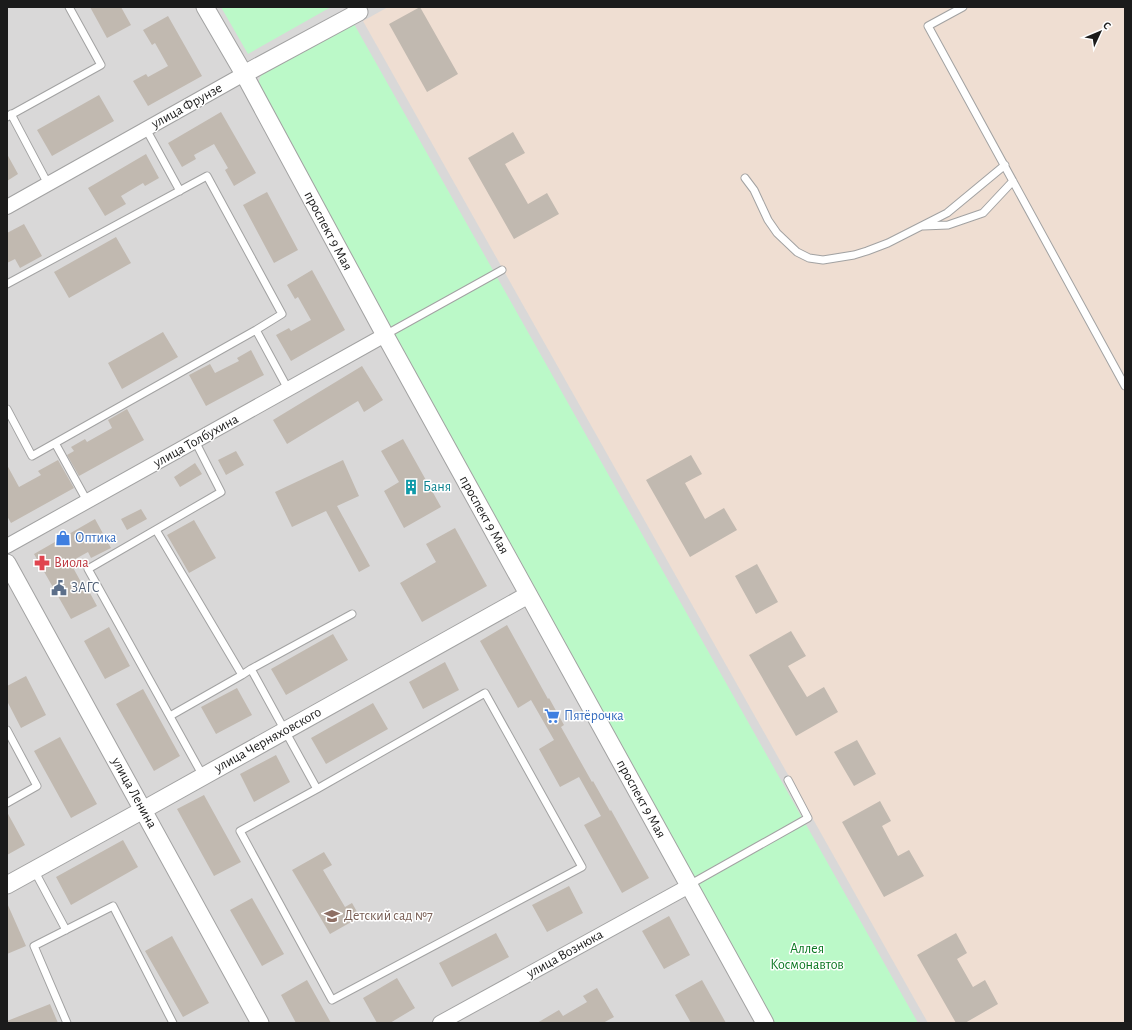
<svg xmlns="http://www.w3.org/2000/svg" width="1132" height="1030" viewBox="0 0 1132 1030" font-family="'Alegreya Sans',sans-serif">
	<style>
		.residential { fill: #d9d8d8 }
		.military { fill: #efded2 }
		.park { fill: #bbf9c8 }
		.building { fill: #c1b9b0 }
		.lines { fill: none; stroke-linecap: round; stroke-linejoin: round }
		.service-casing { stroke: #a2a2a2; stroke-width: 9 }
		.minor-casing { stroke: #a2a2a2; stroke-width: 16 }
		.tertiary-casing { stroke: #a2a2a2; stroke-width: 19 }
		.service { stroke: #fff; stroke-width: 7 }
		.minor { stroke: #fff; stroke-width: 14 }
		.tertiary { stroke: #fff; stroke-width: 17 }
		.labels { text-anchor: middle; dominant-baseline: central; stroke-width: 3; stroke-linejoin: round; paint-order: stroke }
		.street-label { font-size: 14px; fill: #1b1b1b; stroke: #fff }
		.culture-label { font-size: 14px; fill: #0d838f; stroke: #fff; text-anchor: start }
		.shop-label { font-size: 14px; fill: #366cbe; stroke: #fff; text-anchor: start }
		.health-label { font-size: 14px; fill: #be3a42; stroke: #fff; text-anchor: start }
		.service-label { font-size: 14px; fill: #4e5e75; stroke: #fff; text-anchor: start }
		.education-label { font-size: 14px; fill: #785e54; stroke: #fff; text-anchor: start }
		.park-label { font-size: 14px; fill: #0a7721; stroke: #fff }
	</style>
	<rect width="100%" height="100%" fill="#edeae0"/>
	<!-- residential -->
	<path class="residential" d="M7,7h1118v1016h-1118z"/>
	<!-- military -->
	<path class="military" d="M388,7h737v1016h-197l-565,-1002z"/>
	<!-- park -->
	<path class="park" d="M221,7h110l-83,47z
		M354,24l564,999h-147l-516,-931 6,-17z"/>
	<!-- building -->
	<path class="building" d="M90,7h31l10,18 -24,13z
		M420,7l38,67 -31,18 -38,-68z
		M168,16l34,60 -54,30 -15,-25 13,-7 2,3 20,-11 -13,-23 -3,2 -9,-15z
		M99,95l15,26 -62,35 -15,-26z
		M221,112l35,61 -22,13 -9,-16 3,-2 -14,-24 -20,11 2,4 -14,8 -14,-24z
		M513,132l12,21 -20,11 23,40 19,-11 12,21 -45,25 -46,-81z
		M7,154l11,20 -11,7z
		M146,154l13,24 -14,8 -2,-3 -22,13 5,8 -21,12 -17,-28z
		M267,192l31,58 -24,13 -31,-58z
		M24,224l18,32 -22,12 -5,-9 -8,4v-30z
		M116,237l15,26 -62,35 -15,-26z
		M312,270l33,60 -54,31 -15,-26 13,-7 2,3 20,-11 -13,-23 -3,2 -8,-14z
		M163,332l15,25 -56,32 -14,-26z
		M251,350l13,25 -58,31 -17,-31 21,-11 5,9 24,-12 -2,-3z
		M362,366l21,34 -19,12 -6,-11 -71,43 -14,-24z
		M127,409l17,31 -65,36 -12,-21 7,-4 -3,-4 14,-8 2,3 25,-14 -4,-8z
		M403,439l38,68 -37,21 -20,-37 15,-9 -18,-31z
		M236,451l8,14 -18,10 -8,-15z
		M691,455l11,19 -17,9 20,36 19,-11 13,22 -47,27 -44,-77z
		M58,460l16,28 -63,35 -4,-7v-51l12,22 22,-12 -3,-4z
		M343,460l16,36 -22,10 33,60 -11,6 -33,-61 -34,16 -17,-35z
		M195,463l7,11 -22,13 -6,-10z
		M141,509l6,10 -20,11 -6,-11z
		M95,519l16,29 -20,10 -3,-6 -18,10 12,22 2,-2 13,24 -26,13 -37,-65z
		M194,520l22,38 -27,15 -22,-38z
		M455,528l32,58 -65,36 -22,-39 36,-21 -10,-18z
		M757,564l21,38 -22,12 -21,-38z
		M507,625l41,74 1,-1 15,27 -3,2 31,55 1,-1 17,30 1,-1 38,68 -27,15 -38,-68 17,-9 -22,-39 -19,10 -21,-38 15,-9 -23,-40 -13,8 -38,-67z
		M109,627l21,39 -25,13 -21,-38z
		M791,631l15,25 -18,10 19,31 17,-10 14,25 -42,24 -47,-81z
		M333,634l15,26 -62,35 -15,-26z
		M445,662l14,28 -36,19 -14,-27z
		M26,676l20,39 -25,13 -14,-27v-15z
		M237,688l15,27 -36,19 -15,-27z
		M143,689l37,67 -26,15 -38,-67z
		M373,703l15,26 -62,35 -15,-26z
		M60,737l37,67 -26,14 -37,-67z
		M857,740l19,34 -22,12 -20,-34z
		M276,755l14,27 -36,20 -14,-28z
		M204,795l37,67 -27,14 -37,-67z
		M880,801l11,20 -9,5 16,30 11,-6 15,26 -40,21 -42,-75z
		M7,812l18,33 -18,10z
		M123,840l15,27 -67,38 -15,-28z
		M324,852l8,13 -9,5 22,37 7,-4 8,14 -30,17 -38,-64z
		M569,886l14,27 -36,19 -15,-27z
		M252,898l32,56 -22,12 -32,-56z
		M7,903l19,43 -19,8z
		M669,916l21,39 -26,14 -22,-38z
		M496,933l13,24 -57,30 -13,-24z
		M956,933l11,20 -10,6 16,28 12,-7 13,24 -33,19h-9l-39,-68z
		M172,936l37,67 -26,14 -38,-66z
		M397,978l18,30 -25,15h-13l-14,-25z
		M307,980l24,43h-35l-15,-28z
		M702,980l24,43h-35l-16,-28z
		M597,988l17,29 -11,6h-66l22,-13 4,6 24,-14 -4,-6z
		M50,1004l8,19h-51v-2z"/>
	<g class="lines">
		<defs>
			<path id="service" d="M963,7l-35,19 197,360
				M11,114l37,70
				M7,117l94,-52 -32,-58
				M146,129l34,62
				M745,178l9,12 14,30 9,13 20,19 12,6 14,2 31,-5 13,-4 21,-8 59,-30 58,-48
				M923,226l25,-1 35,-12 30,-32
				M7,284l200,-108 75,138 -26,16 -224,126 -25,-47
				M256,330l32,59
				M385,335l117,-65
				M195,441l26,51 -133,77 115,207
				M55,443l32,58
				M156,530l86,145 9,-6 66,120 -77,42 92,169 250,-133 -97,-174 -168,96
				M251,669l101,-55
				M170,716l72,-41
				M7,730l30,56 -30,17
				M34,870l32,60
				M689,885l119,-67 -20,-38
				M67,1023l-33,-77 79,-40 60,117"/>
			<path id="minor" d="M7,207l237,-133
				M7,546l378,-211
				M440,1023l249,-137"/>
			<path id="tertiary" d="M205,7l39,67 141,261 380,688
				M244,74l115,-62 -3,-5
				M7,563l253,460
				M7,885l136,-75 385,-215"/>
		</defs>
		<!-- service casing -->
		<use href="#service" class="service-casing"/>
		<!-- minor casing -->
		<use href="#minor" class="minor-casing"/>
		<!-- tertiary casing -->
		<use href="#tertiary" class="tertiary-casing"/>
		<!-- service -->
		<use href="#service" class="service"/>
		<!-- minor -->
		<use href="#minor" class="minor"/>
		<!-- tertiary -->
		<use href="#tertiary" class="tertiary"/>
	</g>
	<!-- icons -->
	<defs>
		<symbol id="building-bare" viewBox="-9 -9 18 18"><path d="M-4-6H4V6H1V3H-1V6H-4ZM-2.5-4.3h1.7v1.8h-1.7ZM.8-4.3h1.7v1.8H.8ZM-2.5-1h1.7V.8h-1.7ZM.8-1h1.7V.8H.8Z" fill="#0f9aa8" stroke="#fff" stroke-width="2.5" paint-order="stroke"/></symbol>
		<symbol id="shop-bare" viewBox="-9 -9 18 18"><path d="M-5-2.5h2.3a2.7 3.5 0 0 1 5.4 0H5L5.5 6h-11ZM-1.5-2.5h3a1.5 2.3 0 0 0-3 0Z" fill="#3f7fe0" stroke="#fff" stroke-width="2.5" paint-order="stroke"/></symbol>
		<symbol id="pharmacy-bare" viewBox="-9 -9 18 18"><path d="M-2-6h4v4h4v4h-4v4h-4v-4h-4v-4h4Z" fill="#e0444e" stroke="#fff" stroke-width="2.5" paint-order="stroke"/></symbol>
		<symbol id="civic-bare" viewBox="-9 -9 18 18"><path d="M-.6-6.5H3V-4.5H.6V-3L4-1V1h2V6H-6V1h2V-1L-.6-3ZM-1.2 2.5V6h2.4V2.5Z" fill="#5c6f8a" stroke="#fff" stroke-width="2.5" paint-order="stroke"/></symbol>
		<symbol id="supermarket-bare" viewBox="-9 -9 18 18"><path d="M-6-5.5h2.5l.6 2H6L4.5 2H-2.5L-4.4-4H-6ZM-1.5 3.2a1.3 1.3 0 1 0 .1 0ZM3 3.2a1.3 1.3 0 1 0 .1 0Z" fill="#3f7fe0" stroke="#fff" stroke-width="2.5" paint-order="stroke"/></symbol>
		<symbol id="school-bare" viewBox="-9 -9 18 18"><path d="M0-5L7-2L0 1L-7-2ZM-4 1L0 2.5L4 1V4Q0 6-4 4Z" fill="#8d6e63" stroke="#fff" stroke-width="2.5" paint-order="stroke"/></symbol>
	</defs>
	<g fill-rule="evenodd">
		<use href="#building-bare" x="400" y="476" width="22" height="22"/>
		<use href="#shop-bare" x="52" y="527" width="22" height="22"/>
		<use href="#pharmacy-bare" x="31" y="552" width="22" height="22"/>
		<use href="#civic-bare" x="48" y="577" width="22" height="22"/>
		<use href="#supermarket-bare" x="541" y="705" width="22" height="22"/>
		<use href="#school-bare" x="321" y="905" width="22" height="22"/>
	</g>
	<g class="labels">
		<!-- street labels -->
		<g class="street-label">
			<text transform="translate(187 106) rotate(-29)">улица Фрунзе</text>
			<text transform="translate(328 231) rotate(62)">проспект 9 Мая</text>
			<text transform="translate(196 441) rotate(-29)">улица Толбухина</text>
			<text transform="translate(484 515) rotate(61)">проспект 9 Мая</text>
			<text transform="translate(268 740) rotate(-29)">улица Черняховского</text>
			<text transform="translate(134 793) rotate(61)">улица Ленина</text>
			<text transform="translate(641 799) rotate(61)">проспект 9 Мая</text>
			<text transform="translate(565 954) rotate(-29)">улица Вознюка</text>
		</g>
		<!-- culture labels -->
		<g class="culture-label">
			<text x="423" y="487">Баня</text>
		</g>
		<!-- shop labels -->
		<g class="shop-label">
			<text x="75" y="538">Оптика</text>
			<text x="564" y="716">Пятёрочка</text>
		</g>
		<!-- health labels -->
		<g class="health-label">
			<text x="54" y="563">Виола</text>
		</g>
		<!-- service labels -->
		<g class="service-label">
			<text x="71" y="588">ЗАГС</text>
		</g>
		<!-- education labels -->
		<g class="education-label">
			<text x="344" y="916">Детский сад №7</text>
		</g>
		<!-- park labels -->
		<g class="park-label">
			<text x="807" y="949">Аллея<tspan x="807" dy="16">Космонавтов</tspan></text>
		</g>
	</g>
	<!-- border -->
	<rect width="1132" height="1030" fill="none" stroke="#1b1b1b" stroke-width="16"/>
	<!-- north arrow -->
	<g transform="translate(1100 32) rotate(46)" stroke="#ffffff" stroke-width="3" paint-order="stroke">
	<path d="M0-3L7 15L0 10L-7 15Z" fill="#1b1b1b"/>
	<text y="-6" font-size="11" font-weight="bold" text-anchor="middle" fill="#1b1b1b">С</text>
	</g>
</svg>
